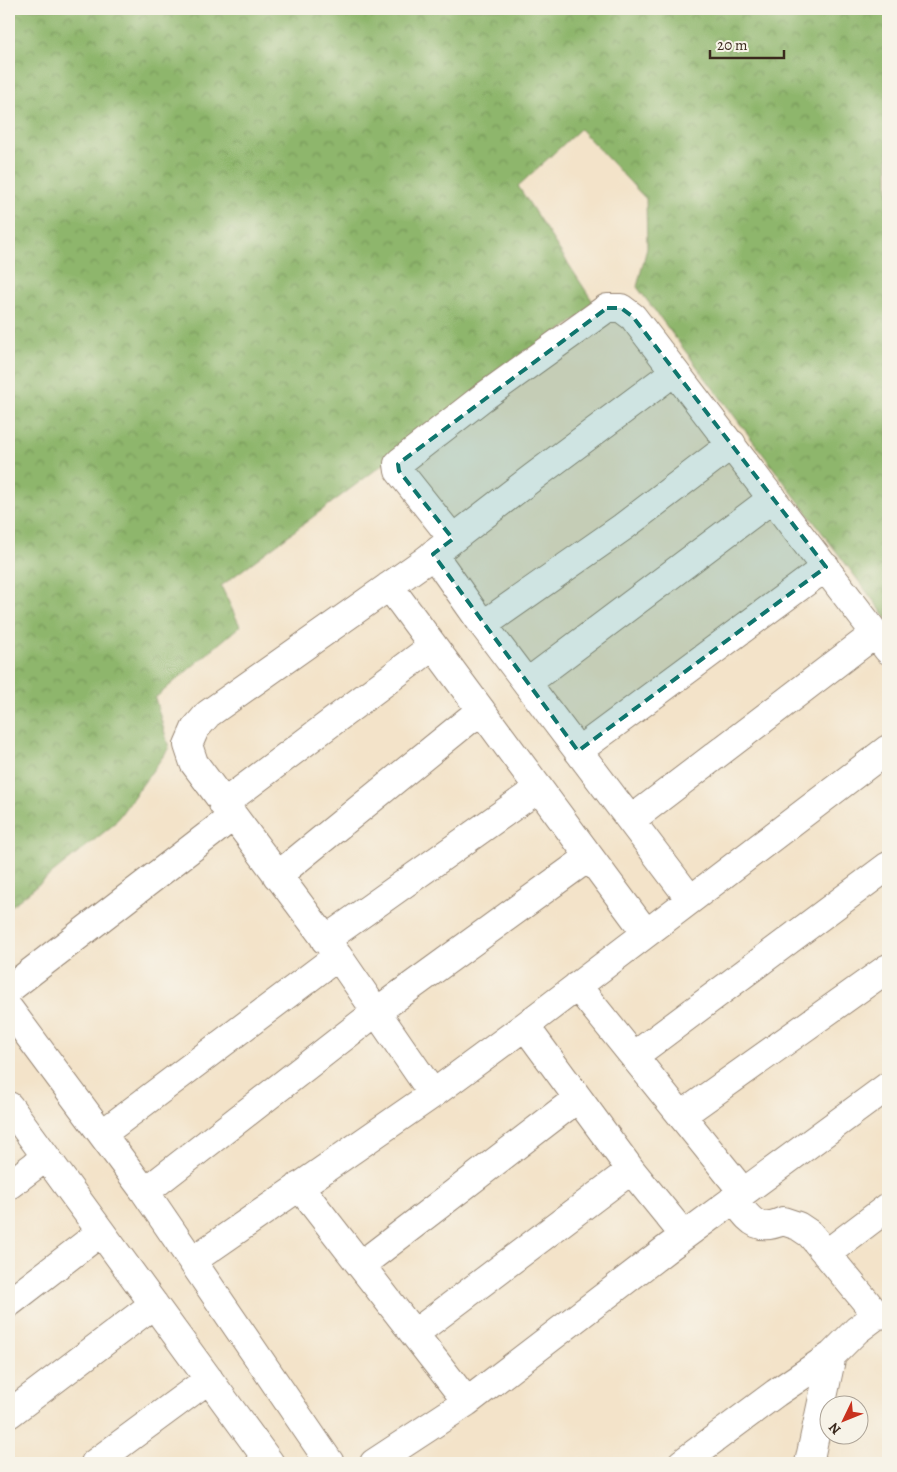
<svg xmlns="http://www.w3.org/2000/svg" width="897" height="1472" viewBox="0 0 897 1472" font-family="Alegreya,serif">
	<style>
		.forest { fill: url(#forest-crowns); stroke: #647045 }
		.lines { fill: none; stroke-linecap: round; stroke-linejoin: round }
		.minor-casing { stroke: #978674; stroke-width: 30 }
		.minor { stroke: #fff; stroke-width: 28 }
		.marked { fill: #0f766e; fill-opacity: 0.2; stroke: #0f766e; stroke-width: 4; stroke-dasharray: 10 6; stroke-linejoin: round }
	</style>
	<defs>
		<pattern id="forest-crowns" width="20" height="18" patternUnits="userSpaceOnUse" patternTransform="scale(1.25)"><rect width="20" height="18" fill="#8eb66c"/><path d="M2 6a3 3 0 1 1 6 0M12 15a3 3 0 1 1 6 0" fill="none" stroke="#759458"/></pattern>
	</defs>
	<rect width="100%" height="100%" fill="#f7f3e8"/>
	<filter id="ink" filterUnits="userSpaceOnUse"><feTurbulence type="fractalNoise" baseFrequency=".02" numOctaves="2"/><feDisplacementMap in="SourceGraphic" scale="10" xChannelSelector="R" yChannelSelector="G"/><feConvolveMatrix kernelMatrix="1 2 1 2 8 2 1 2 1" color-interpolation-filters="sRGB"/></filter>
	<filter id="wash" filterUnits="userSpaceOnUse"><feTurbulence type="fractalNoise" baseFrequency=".0096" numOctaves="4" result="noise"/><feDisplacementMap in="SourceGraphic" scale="20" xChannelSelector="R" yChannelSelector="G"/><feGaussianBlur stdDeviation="1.12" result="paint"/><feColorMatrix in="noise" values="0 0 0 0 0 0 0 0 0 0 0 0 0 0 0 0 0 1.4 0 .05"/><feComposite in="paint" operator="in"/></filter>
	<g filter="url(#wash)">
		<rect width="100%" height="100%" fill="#f3e3c9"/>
		<!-- forest -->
		<path class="forest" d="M9,9h879v611l-251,-333 10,-39 -1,-49 -66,-70 -62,57 77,119 -374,281 19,40 -85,72 14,50 -56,77 -104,83z"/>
	</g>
	<g filter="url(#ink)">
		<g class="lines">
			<defs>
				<path id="minor" d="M453,539l-54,-68 -1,-7 3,-3 81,-63 125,-90h14l12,9 255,333
					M433,554l50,71 207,274
					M389,586l257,347
					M483,625l140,-98 109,-83
					M527,683l246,-185
					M578,751l248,-184
					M223,804l210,-158
					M631,820l245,-187
					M277,876l204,-166
					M325,940l214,-152
					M577,986l166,206
					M9,989l223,-172
					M9,1009l136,183 185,271
					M525,1026l106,144 53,65
					M634,1056l254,-190
					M433,1094l-95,-138 -144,-193 -6,-18 7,-16 13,-15 214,-151 110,-85 142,-106
					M9,1106l261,357
					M682,1115l206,-147
					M102,1134l236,-178
					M9,1185l37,-28
					M299,1186l168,216
					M145,1192l231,-180 213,-155
					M733,1199c17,20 22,34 50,22l15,5 12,8 67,81
					M826,1254l62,-47
					M192,1261l241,-167 92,-68 363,-277
					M361,1265l217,-167
					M9,1303l92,-71
					M414,1334l217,-164
					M9,1414l145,-110
					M95,1463l114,-84
					M374,1463l93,-61 202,-155 219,-161
					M682,1463l94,-70 56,-38
					M809,1463l23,-108 25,-25 20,-15 11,-1"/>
			</defs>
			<!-- minor casing -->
			<use href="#minor" class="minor-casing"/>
			<!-- minor -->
			<use href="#minor" class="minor"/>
		</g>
	</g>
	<!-- marked area -->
	<path class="marked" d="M607,308h14l12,9 193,250 -248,184 -145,-197 20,-15 -54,-68 -1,-7z"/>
	<!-- margin -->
	<rect width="897" height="1472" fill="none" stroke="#f7f3e8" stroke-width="30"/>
	<!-- north arrow -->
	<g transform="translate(844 1420) rotate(227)"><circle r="24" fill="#f7f3e8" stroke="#aca397"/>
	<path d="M0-4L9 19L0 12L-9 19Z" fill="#c8321e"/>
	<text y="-8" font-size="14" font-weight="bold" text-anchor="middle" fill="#3b2a1e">N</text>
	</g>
	<!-- scale -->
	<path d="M710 50v8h74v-8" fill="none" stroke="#3b2a1e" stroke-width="2.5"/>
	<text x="717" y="50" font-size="15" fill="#3b2a1e" stroke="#f7f3e8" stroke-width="4" paint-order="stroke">20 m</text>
</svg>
